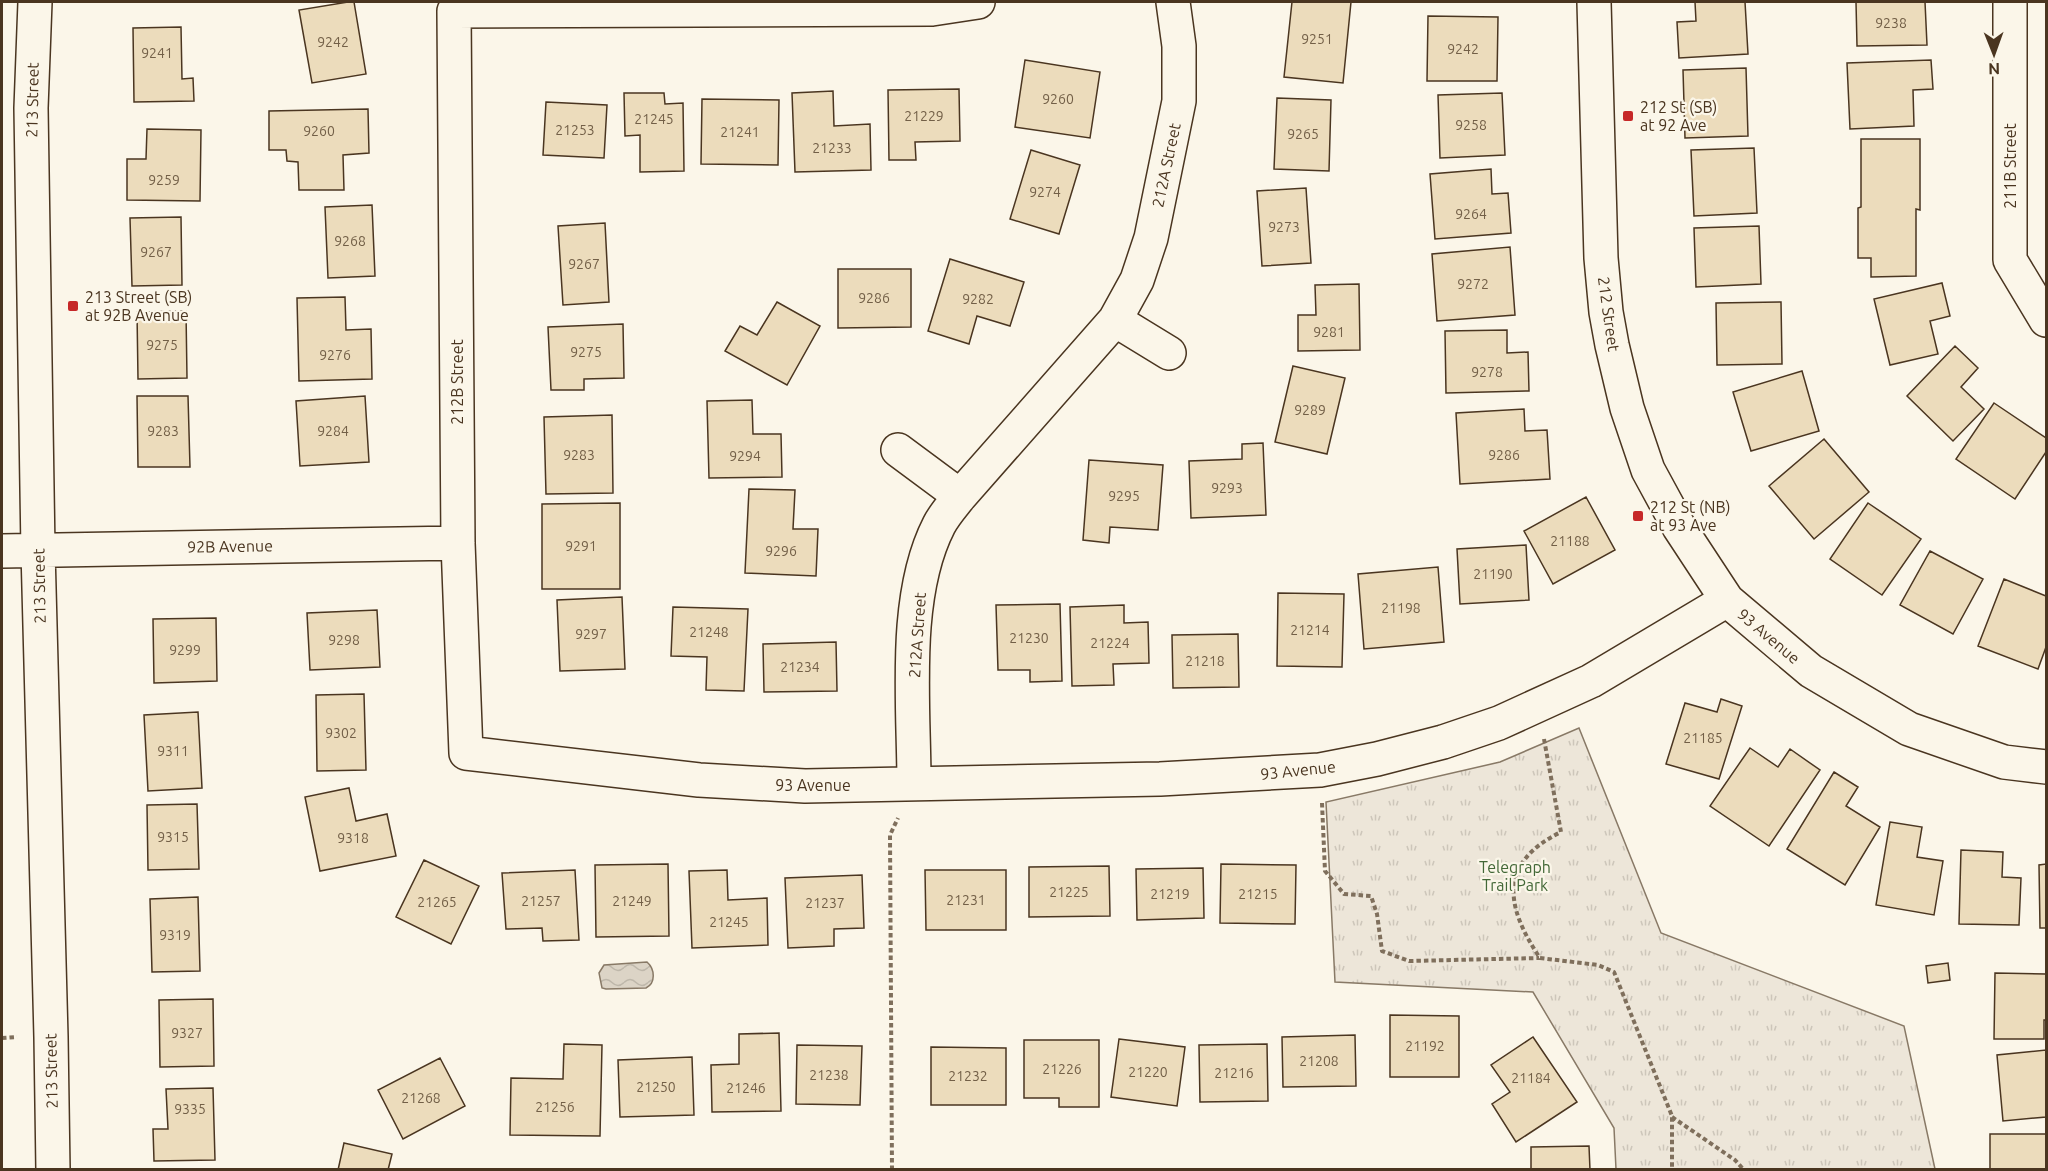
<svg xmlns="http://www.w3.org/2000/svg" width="2048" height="1171" viewBox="0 0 2048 1171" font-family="Ubuntu,sans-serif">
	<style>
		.park { fill: url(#park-tufts); stroke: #887966; stroke-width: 1.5 }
		.water { fill: url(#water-waves); stroke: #887966; stroke-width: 1.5 }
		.building { fill: #ecdcbc; stroke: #4a3520; stroke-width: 1.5 }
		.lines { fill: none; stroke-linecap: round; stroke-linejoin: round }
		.minor-casing { stroke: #4a3520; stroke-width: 36 }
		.path { stroke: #7f6f5c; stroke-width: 4; stroke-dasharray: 4.5 3; stroke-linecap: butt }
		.minor { stroke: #fbf6e9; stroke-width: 33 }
		.poi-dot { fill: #c62828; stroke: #fbf6e9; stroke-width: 2 }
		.labels { text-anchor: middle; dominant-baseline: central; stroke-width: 4.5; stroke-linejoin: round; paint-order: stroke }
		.number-label { font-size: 14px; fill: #725f47 }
		.street-label { font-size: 16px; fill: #4a3520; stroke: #fbf6e9 }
		.poi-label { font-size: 16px; fill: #4a3520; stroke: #fbf6e9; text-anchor: start }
		.park-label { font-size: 16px; fill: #436837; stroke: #fbf6e9 }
	</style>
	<defs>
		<pattern id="park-tufts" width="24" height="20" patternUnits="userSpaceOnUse" patternTransform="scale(1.5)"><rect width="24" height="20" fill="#ede6d9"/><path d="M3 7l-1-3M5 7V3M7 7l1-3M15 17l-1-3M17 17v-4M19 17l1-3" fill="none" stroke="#cdc6ba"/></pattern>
		<pattern id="water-waves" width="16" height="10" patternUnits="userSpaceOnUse" patternTransform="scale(1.5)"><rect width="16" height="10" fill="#dcd4c6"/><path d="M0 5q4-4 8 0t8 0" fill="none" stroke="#beb7aa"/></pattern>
	</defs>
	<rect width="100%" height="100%" fill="#fbf6e9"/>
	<!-- park -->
	<path class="park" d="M1579,728l82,205 243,93 31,143h-319l-2,-41 -81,-136 -198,-10 -9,-180 174,-40z"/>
	<!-- water -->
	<path class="water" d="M647,962c8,7 9,21 -1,26l-40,1 -4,-1 -3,-15 5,-8z"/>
	<!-- building -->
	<path class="building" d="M348,2h6l12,72 -54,9 -13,-73z
		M1292,2h59l-8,81 -59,-6z
		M1695,2h50l3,52 -69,4 -2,-36 19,-1z
		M1856,2h69l2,43 -70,1z
		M1428,16l70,1 -1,64h-70z
		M181,27l1,52 11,-1 1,23 -60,1 -1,-74z
		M1025,60l75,12 -10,66 -75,-11z
		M1931,60l2,29 -20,1 1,36 -64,3 -3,-66z
		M1746,68l2,68 -63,2 -2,-68z
		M959,89l1,52 -45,1 1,18h-27l-1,-70z
		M833,91l1,35 36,-2 1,46 -76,2 -3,-79z
		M624,93h40l1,11 18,-1 1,68 -44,1v-37l-15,1z
		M1502,93l3,62 -65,3 -2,-63z
		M1277,98l54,2 -2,71 -55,-2z
		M702,99l77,1 -1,65 -77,-1z
		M546,102l61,3 -3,53 -61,-3z
		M368,109l1,44 -26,2 1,35h-45l-1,-28 -11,-1 -1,-11h-17v-39z
		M147,129l54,1 -1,71 -73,-1v-41h19z
		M1861,139h59v71l-4,-1v67l-45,1v-19h-13v-50l3,-1z
		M1754,148l3,65 -63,3 -3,-66z
		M1031,150l49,15 -21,69 -49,-15z
		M1491,169l1,25 16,-1 3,40 -76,6 -5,-65z
		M1306,188l5,75 -49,3 -5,-75z
		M372,205l3,71 -47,2 -3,-71z
		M181,217l1,68 -50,1 -2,-68z
		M605,223l4,79 -46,3 -5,-79z
		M1759,226l2,58 -65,3 -2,-59z
		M1510,247l5,68 -78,6 -5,-67z
		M950,259l74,23 -14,44 -33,-10 -8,28 -41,-13z
		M838,269h73v58l-73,1z
		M1942,283l8,33 -20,5 8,33 -48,11 -16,-66z
		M1359,284l1,66 -62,1v-36h18l-1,-30z
		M345,297l1,33 25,-1 1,50 -73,2 -2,-83z
		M777,302l43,24 -33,59 -62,-34 15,-25 17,9z
		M1781,302l1,62 -65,1 -1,-62z
		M186,311l1,67 -49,1 -1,-67z
		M623,324l1,54 -40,1v11h-33l-3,-63z
		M1507,330v23l21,-1 1,39 -83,2 -1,-62z
		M1955,346l23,22 -17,19 23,22 -31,32 -46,-45z
		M1293,366l52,12 -18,76 -52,-12z
		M1802,371l17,60 -68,20 -18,-59z
		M137,396h51l2,71h-52z
		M365,396l4,66 -69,4 -4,-65z
		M752,400l1,34h28l1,43 -73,1 -2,-77z
		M1994,403l52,35v14l-31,47 -59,-40z
		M1524,409l1,22 22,-1 3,49 -90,5 -4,-71z
		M612,415l1,78 -67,1 -2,-77z
		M1824,439l45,53 -55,47 -45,-53z
		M1263,443l3,72 -75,3 -2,-57 53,-2v-15z
		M1089,460l74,5 -5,65 -48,-3 -1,16 -26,-3z
		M749,489l46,1 -2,39h25l-2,47 -71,-3z
		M1586,497l29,53 -62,34 -29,-53z
		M620,503v86h-78v-85z
		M1868,503l53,36 -39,56 -52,-36z
		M1526,545l3,55 -69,4 -3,-55z
		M1930,551l53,28 -30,55 -53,-29z
		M1438,567l6,75 -80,7 -6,-75z
		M2004,579l42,17v51l-8,22 -60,-23z
		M1278,593l66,1 -2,73 -65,-1z
		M622,597l3,72 -65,2 -3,-71z
		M1060,604l2,77 -32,1v-12h-32l-2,-65z
		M1124,605v18l24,-1 1,41 -36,1 1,21 -42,1 -2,-79z
		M673,607l75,2 -4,82 -38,-1 1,-33 -36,-1z
		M377,610l3,57 -70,3 -3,-57z
		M216,618l1,63 -63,2 -1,-64z
		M1238,634l1,53 -66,1 -1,-53z
		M836,642l1,49 -73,1 -1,-48z
		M364,694l2,76 -49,1 -1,-76z
		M1721,699l21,7 -23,73 -53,-15 19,-61 32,9z
		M198,712l4,76 -54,3 -4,-76z
		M1750,748l28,19 12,-18 30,21 -51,76 -59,-40z
		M1834,772l24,15 -12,19 34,21 -35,58 -58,-36z
		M349,788l7,33 31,-7 9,42 -76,15 -15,-74z
		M197,804l2,65 -51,1 -1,-65z
		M1890,822l32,5 -5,30 26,4 -9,54 -58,-10z
		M1961,850l42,2 -1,25 19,1 -2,47 -60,-1z
		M424,860l55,26 -28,58 -55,-27z
		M668,864l1,72 -73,1 -1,-72z
		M1221,864l75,1 -1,59 -75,-1z
		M2046,864v64h-6l-1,-63z
		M1109,866l1,50 -81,1v-50z
		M1203,868l1,50 -67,2 -1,-51z
		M575,870l4,70 -36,1 -1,-13 -36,1 -4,-56z
		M727,870l1,30 39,-2 1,47 -76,3 -3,-77z
		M925,870h81v60h-80z
		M862,875l2,53 -30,1v17l-46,2 -3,-70z
		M198,897l2,74 -48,1 -2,-73z
		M1948,963l2,17 -22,3 -2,-17z
		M1995,973l51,1v46h-2v19h-50z
		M213,999l1,67 -54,1 -1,-67z
		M1390,1015l69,1v61h-69z
		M779,1033l2,78 -69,1 -1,-47 28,-1v-30z
		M1355,1035l1,51 -73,1 -1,-50z
		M1533,1037l44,65 -61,40 -24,-38 18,-12 -19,-27z
		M1119,1039l66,8 -8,59 -66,-9z
		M1024,1040h75v67h-40v-9h-35z
		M564,1044l38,1 -2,91 -90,-1 1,-57 52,1z
		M1267,1044l1,57 -68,1 -1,-57z
		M797,1045l65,1 -2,59 -64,-1z
		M931,1047l75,1v57h-75z
		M2046,1050v67l-43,4 -6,-66z
		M692,1057l2,58 -74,2 -2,-57z
		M440,1058l25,48 -62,33 -25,-49z
		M213,1088l2,72 -61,1 -1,-32h15l-2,-40z
		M1990,1134h56v36h-56z
		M344,1143l48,11 -4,16h-50z
		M1589,1146l1,24h-59v-23z"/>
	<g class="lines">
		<defs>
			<path id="minor" d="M35,2l-4,106 7,443 13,486 2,133
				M978,2l-46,7 -478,2 4,532 8,210 233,27 106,6 355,-7 160,-9 57,-11 66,-17 56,-19 92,-42 136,-81
				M1594,2l7,256 5,54 6,33 15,63 21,62 31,57 48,73 84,71 98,58 95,33 42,5
				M2010,2v258l36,60
				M1115,320l54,33
				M898,450l62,46
				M2,551l456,-8
				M914,784c0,-80 -12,-187 25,-259 5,-10 14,-20 21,-29l155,-176 22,-40 14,-42 28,-137v-55l-6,-44"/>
		</defs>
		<!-- minor casing -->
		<use href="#minor" class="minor-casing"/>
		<!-- path -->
		<path class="path" d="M1544,739l17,93c-63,31 -56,74 -21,126l58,7 16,7 58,144v54
			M1322,803l3,68 19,23 27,2 6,18 5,37 27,10 130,-3
			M2,1038l15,-1
			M1672,1117l63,43 9,10
			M892,1170l-2,-335 8,-17"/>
		<!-- minor -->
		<use href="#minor" class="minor"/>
	</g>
	<!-- markers -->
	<g class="poi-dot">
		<rect x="1622" y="110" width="12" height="12" rx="3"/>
		<rect x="67" y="300" width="12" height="12" rx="3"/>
		<rect x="1632" y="510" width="12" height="12" rx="3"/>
	</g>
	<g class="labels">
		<!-- number labels -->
		<g class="number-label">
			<text x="1891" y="23">9238</text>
			<text x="1317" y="39">9251</text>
			<text x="333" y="42">9242</text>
			<text x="1463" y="49">9242</text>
			<text x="157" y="53">9241</text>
			<text x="1058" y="99">9260</text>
			<text x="924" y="116">21229</text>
			<text x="654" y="119">21245</text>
			<text x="1471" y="125">9258</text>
			<text x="575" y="130">21253</text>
			<text x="319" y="131">9260</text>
			<text x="740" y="132">21241</text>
			<text x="1303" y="134">9265</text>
			<text x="832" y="148">21233</text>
			<text x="164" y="180">9259</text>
			<text x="1045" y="192">9274</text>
			<text x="1471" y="214">9264</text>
			<text x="1284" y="227">9273</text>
			<text x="350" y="241">9268</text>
			<text x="156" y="252">9267</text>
			<text x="584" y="264">9267</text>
			<text x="1473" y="284">9272</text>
			<text x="874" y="298">9286</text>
			<text x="978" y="299">9282</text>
			<text x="1329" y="332">9281</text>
			<text x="162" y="345">9275</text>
			<text x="586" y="352">9275</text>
			<text x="335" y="355">9276</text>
			<text x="1487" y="372">9278</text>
			<text x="1310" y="410">9289</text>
			<text x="163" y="431">9283</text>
			<text x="333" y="431">9284</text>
			<text x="579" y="455">9283</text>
			<text x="1504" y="455">9286</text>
			<text x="745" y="456">9294</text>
			<text x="1227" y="488">9293</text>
			<text x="1124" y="496">9295</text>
			<text x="1570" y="541">21188</text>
			<text x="581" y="546">9291</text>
			<text x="781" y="551">9296</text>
			<text x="1493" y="574">21190</text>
			<text x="1401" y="608">21198</text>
			<text x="1310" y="630">21214</text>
			<text x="709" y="632">21248</text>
			<text x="591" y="634">9297</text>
			<text x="1029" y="638">21230</text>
			<text x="344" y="640">9298</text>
			<text x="1110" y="643">21224</text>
			<text x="185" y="650">9299</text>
			<text x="1205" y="661">21218</text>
			<text x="800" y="667">21234</text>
			<text x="341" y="733">9302</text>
			<text x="1703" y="738">21185</text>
			<text x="173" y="751">9311</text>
			<text x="173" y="837">9315</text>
			<text x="353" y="838">9318</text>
			<text x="1069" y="892">21225</text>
			<text x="1170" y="894">21219</text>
			<text x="1258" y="894">21215</text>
			<text x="966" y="900">21231</text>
			<text x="541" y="901">21257</text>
			<text x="632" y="901">21249</text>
			<text x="437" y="902">21265</text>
			<text x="825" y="903">21237</text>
			<text x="729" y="922">21245</text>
			<text x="175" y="935">9319</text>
			<text x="187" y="1033">9327</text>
			<text x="1425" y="1046">21192</text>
			<text x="1319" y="1061">21208</text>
			<text x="1062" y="1069">21226</text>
			<text x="1148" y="1072">21220</text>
			<text x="1234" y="1073">21216</text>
			<text x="829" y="1075">21238</text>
			<text x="968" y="1076">21232</text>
			<text x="1531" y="1078">21184</text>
			<text x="656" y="1087">21250</text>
			<text x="746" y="1088">21246</text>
			<text x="421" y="1098">21268</text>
			<text x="555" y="1107">21256</text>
			<text x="190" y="1109">9335</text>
		</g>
		<!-- street labels -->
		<g class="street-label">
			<text transform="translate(32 100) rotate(-89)">213 Street</text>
			<text transform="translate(1166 165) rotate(-78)">212A Street</text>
			<text transform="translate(2010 166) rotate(-90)">211B Street</text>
			<text transform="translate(1609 314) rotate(82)">212 Street</text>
			<text transform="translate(457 382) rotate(-90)">212B Street</text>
			<text transform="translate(230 546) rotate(-1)">92B Avenue</text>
			<text transform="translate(39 586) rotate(-91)">213 Street</text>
			<text transform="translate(917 635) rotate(-86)">212A Street</text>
			<text transform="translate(1769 636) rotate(40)">93 Avenue</text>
			<text transform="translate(1298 770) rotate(-6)">93 Avenue</text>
			<text x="813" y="785">93 Avenue</text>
			<text transform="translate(51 1071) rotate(-91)">213 Street</text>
		</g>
		<!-- poi labels -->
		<g class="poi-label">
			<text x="1640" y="107">212 St (SB)<tspan x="1640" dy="18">at 92 Ave</tspan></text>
			<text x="85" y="297">213 Street (SB)<tspan x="85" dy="18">at 92B Avenue</tspan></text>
			<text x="1650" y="507">212 St (NB)<tspan x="1650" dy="18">at 93 Ave</tspan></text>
		</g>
		<!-- park labels -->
		<g class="park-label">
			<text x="1515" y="867">Telegraph<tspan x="1515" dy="18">Trail Park</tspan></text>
		</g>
	</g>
	<!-- border -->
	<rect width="2048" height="1171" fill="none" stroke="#4a3520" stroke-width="6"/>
	<!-- north arrow -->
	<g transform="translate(1994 54) rotate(179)" stroke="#fbf6e9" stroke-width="4.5" paint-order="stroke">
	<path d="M0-4.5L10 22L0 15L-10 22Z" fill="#4a3520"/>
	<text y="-9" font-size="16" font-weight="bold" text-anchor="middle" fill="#4a3520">N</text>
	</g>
</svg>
